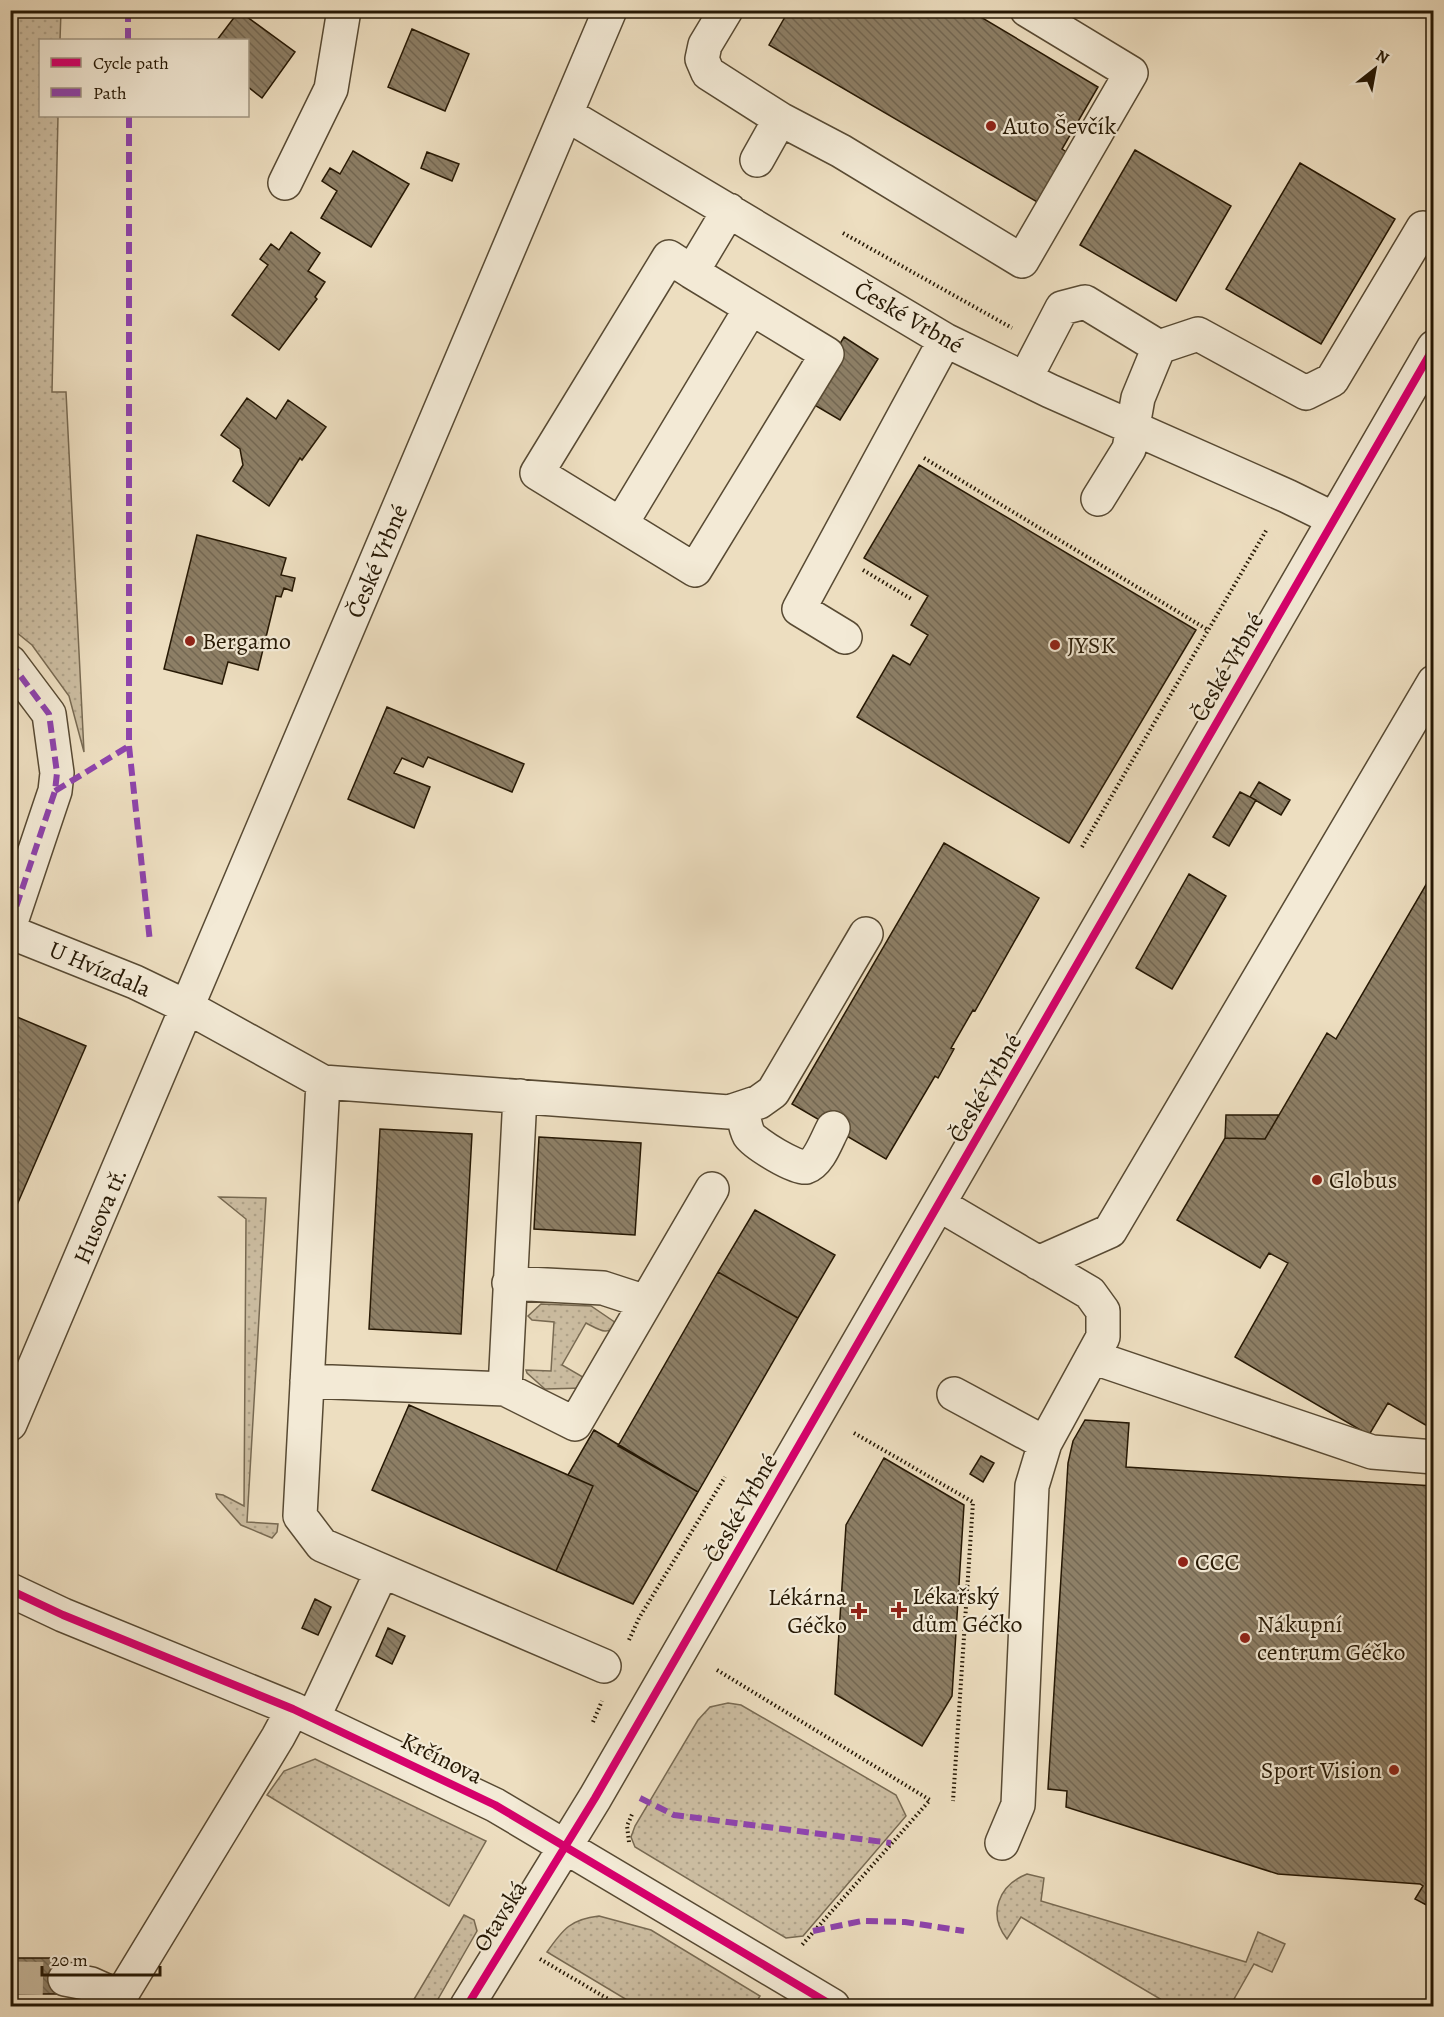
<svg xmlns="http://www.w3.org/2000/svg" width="1444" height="2017" viewBox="0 0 1444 2017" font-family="Alegreya,serif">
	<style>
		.grass { fill: url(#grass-dots); stroke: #786a52; stroke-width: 1.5 }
		.building { fill: url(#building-back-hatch); stroke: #261804; stroke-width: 1.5 }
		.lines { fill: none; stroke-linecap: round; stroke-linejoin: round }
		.minor-tunnel { stroke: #c5b69a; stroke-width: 33; stroke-dasharray: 33 16; stroke-linecap: butt }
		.minor-casing { stroke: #584a33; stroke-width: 36 }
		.path { stroke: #261804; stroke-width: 4; stroke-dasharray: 1.5 3; stroke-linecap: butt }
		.minor { stroke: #f3ead6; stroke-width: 33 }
		.quiet { stroke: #8e44ad; stroke-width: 6; stroke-dasharray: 12 6; stroke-linecap: butt }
		.cycleway-casing { stroke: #f3ead6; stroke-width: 11 }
		.cycleway { stroke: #d6006c; stroke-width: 8 }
		.poi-dot { fill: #8f2418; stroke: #f3ead6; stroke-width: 2 }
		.labels { text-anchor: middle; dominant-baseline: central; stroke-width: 4.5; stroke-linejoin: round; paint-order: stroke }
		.poi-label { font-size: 24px; fill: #261804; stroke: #f3ead6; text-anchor: start }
		.street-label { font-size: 24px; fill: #261804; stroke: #f3ead6 }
	</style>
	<defs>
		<pattern id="grass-dots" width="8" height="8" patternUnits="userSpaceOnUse" patternTransform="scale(1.5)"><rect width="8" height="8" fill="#cbbca0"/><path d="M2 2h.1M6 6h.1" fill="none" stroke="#aea188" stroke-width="1.8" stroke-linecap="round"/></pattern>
		<pattern id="building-back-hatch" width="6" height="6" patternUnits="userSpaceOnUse" patternTransform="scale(1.5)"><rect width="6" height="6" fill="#8d7f66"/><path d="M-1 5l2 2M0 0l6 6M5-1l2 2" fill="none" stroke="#736752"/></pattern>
	</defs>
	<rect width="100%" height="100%" fill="#eddec0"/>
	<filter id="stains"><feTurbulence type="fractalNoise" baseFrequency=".00333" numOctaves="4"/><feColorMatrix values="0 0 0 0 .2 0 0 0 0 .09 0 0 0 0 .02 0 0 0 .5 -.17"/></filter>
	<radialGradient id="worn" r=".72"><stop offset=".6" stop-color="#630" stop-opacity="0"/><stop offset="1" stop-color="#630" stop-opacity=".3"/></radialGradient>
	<!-- grass -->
	<path class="grass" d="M10,11h51l-1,29h-20v76h18l-6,276h14l18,360 -15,-56 -37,-51 -21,-17z
		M219,1197l47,1 -19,324 31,2 -1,8 -5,6 -31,-13 -24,-27 -1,-4 7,1 21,11 2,-287z
		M541,1304l50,2 28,19c-13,11 -19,5 -33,-2l-24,42 26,15 -4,8 -39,1 -18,-16 -1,-3 25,1 3,-49 -22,-2 -4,-4z
		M728,1703l13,2 155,90 10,21 -103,120 -17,2 -151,-91 -4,-10 4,-11 63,-106 12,-13z
		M315,1759l171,82 -37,65 -182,-111 17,-24z
		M1027,1874l17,4 -3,23 205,61 12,-30 27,12 -13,28 -18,-8 -24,42h-58l-151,-89 -14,22c-20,-25 -8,-54 20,-65z
		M464,1915l10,5 3,11 -43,75h-24z
		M599,1916l52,14 109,66 -6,10h-117l-90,-54c16,-23 24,-33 52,-36z"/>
	<!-- building -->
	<path class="building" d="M789,10h180l129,77 -36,62 6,4 -29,50 -270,-158z
		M239,11l56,41 -33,46 -14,-11v-47h-31z
		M412,29l57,25 -24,57 -57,-24z
		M1135,150l96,56 -55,95 -96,-56z
		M353,151l56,33 -38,63 -50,-29 16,-27 -15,-10 8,-13 10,6z
		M427,152l32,12 -7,17 -31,-13z
		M1300,163l95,56 -74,125 -95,-55z
		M291,232l29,21 -12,18 17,11 -10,15 2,2 -38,51 -47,-35 36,-50 -8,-6 11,-15 8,6z
		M844,337l34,22 -38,61 -34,-20z
		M247,398l29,21 12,-19 38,27 -24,33 -2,-2 -31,48 -36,-25 10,-16 -3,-16 -19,-14z
		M919,465l277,165 -127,213 -212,-126 36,-62 17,10 18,-30 -17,-10 17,-29 -64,-38z
		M197,535l89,23 -5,17 14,3 -3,13 -8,-3 -3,9 -5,-1 -18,74 -30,-8 -6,22 -58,-15z
		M387,707l137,57 -12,28 -84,-35 -5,10 -21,-9 -8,15 36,14 -16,41 -66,-29z
		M1259,782l31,18 -9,15 -31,-18z
		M1240,792l16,8 -27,46 -16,-9z
		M944,843l95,55 -64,113 -2,-1 -22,38 3,1 -16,29 -3,-2 -49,83 -94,-55z
		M1434,871v559l-46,-27 -19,32 -134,-78 53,-94 -19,-10 -9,15 -83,-48 48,-82 40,1 62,-106 9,6z
		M1189,874l37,22 -54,93 -36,-21z
		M10,1014l76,32 -76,175z
		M1226,1115h53l-14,24 -40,-1z
		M380,1129l92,5 -11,200 -92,-5z
		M539,1137l102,6 -6,92 -101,-6z
		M755,1210l80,45 -37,63 -80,-46z
		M718,1272l80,46 -100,174 -80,-46z
		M409,1405l184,81 -37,85 -184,-81z
		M1085,1420l44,3 -3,44 308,19v423l-19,-10 8,-13 -3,-2 -142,-10 -212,-67 1,-16 -19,-2 20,-326 5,-22z
		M594,1430l104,62 -65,112 -77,-33 37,-85 -25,-11z
		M981,1456l13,7 -11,19 -13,-8z
		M884,1458l80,47 -12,191 -30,50 -87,-52 11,-169z
		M315,1599l16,8 -13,28 -16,-7z
		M388,1628l17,8 -13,28 -16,-8z
		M10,1958h55v36h-55z"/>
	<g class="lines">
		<!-- minor-tunnel -->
		<path class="minor-tunnel" d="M10,1978l55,1"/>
		<defs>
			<path id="minor" d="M726,10l-21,35 -3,14 6,14 72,46 -23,41
				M566,114l379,226 105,51 237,105 47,23
				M780,119l61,32 181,110 109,-188 -104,-63
				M285,183l46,-94 13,-79
				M692,272l135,82 -132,216 -158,-97 132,-216 23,15 37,-62
				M1025,379l37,-71 23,-6 74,45
				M1098,499l31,-50 9,-51 21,-51 39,-13 108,59 26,-13 91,-152
				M621,524l130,-216
				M845,637l-46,-28 146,-269
				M10,662l39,52 8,59 -2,18 -45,134
				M10,932l125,50 54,26 134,74 -23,434 22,29 282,121
				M323,1082l406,30 30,-10 14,-10 93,-158
				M520,1096l-15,293 70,35 137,-235
				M742,1108c2,9 3,20 7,27 6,9 47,34 57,32 13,-4 21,-28 27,-39
				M940,1205l150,88 13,18v26l-58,106 -13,43 -14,319 -16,38
				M1038,1263l72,-32 324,-549
				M509,1283l94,5 43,14
				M1092,1357l280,95 62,5
				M307,1381l198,8
				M954,1394l91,49
				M10,1424l600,-1414
				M10,1590l53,25 230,94 202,96 338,201
				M313,1718l69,-147
				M65,1979l26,5 29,13 158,-260 15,-28
				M467,2006l128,-208 839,-1451"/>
		</defs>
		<!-- minor casing -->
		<use href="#minor" class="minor-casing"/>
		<!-- path -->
		<path class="path" d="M843,233l169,95
			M924,458l284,172
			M863,570l50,30
			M1082,847l185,-318
			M854,1433l119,69 -20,299
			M629,1640l10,-22 86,-141
			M717,1670l213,130 -128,145
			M593,1722l9,-21
			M629,1842l-2,-16 6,-14
			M540,1959l80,47"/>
		<!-- minor -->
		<use href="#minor" class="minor"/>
		<!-- quiet -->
		<path class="quiet" d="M128,10v30
			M129,116v630l21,196
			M10,662l39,52 8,59 -2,18 -45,134
			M55,791l74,-45
			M10,1630l5,-3
			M640,1798l34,17 217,28
			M813,1931l49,-10 43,1 59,9"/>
		<defs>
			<path id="cycleway" d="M10,1590l53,25 230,94 202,96 338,201
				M467,2006l128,-208 839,-1451"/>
		</defs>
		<!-- cycleway casing -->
		<use href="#cycleway" class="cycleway-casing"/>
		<!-- cycleway -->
		<use href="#cycleway" class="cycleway"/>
	</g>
	<!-- markers -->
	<g class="poi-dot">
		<circle cx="991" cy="126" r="6"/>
		<circle cx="190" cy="641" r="6"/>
		<circle cx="1055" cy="645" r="6"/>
		<circle cx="1317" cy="1180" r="6"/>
		<circle cx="1183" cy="1562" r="6"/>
		<path d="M896 1601h6v6h6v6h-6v6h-6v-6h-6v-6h6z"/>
		<path d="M856 1602h6v6h6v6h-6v6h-6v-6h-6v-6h6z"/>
		<circle cx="1245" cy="1638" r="6"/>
		<circle cx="1394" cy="1770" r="6"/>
	</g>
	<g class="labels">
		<!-- poi labels -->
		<g class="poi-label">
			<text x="1003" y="126">Auto Ševčík</text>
			<text x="202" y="641">Bergamo</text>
			<text x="1067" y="645">JYSK</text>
			<text x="1329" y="1180">Globus</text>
			<text x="1195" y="1562">CCC</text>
			<text x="912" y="1596">Lékařský<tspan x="912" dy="28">dům Géčko</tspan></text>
			<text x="847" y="1597" text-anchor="end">Lékárna<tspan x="847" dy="28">Géčko</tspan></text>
			<text x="1257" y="1624">Nákupní<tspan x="1257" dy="28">centrum Géčko</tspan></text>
			<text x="1382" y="1770" text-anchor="end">Sport Vision</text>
		</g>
		<!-- street labels -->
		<g class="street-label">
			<text transform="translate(909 317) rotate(30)">České Vrbné</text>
			<text transform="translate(377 561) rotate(-67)">České Vrbné</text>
			<text transform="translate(1227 667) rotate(-60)">České Vrbné</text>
			<text transform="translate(100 969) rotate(23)">U Hvízdala</text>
			<text transform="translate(985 1088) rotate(-60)">České Vrbné</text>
			<text transform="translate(100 1216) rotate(-67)">Husova tř.</text>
			<text transform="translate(741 1508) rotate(-60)">České Vrbné</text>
			<text transform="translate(442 1758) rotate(26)">Krčínova</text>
			<text transform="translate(500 1916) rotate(-58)">Otavská</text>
		</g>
	</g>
	<!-- margin -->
	<rect width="1444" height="2017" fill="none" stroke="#eddec0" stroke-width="36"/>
	<rect x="12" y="12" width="1420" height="1993" fill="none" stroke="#261804" stroke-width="3"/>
	<rect x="18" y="18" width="1408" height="1981" fill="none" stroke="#261804" stroke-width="1.5"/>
	<!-- legend -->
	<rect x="39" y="39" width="210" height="78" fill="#f3ead6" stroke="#a19682" stroke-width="1.5"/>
	<rect x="51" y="58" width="30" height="9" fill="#d6006c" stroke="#a19682" stroke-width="1.5"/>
	<text x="93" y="69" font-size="18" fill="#261804">Cycle path</text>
	<rect x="51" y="88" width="30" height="9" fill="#8e44ad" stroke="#a19682" stroke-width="1.5"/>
	<text x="93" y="99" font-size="18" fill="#261804">Path</text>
	<!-- north arrow -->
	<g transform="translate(1375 69) rotate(31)" stroke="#f3ead6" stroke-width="4.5" paint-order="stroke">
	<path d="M0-4.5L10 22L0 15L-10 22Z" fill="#261804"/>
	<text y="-9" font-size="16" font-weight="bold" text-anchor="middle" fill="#261804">N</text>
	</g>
	<!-- scale -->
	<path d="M42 1966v9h118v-9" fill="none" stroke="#261804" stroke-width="3"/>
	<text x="51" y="1966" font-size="18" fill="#261804" stroke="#f3ead6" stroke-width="4.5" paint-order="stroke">20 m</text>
	<rect width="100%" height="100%" filter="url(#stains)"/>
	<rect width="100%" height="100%" fill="url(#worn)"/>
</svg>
